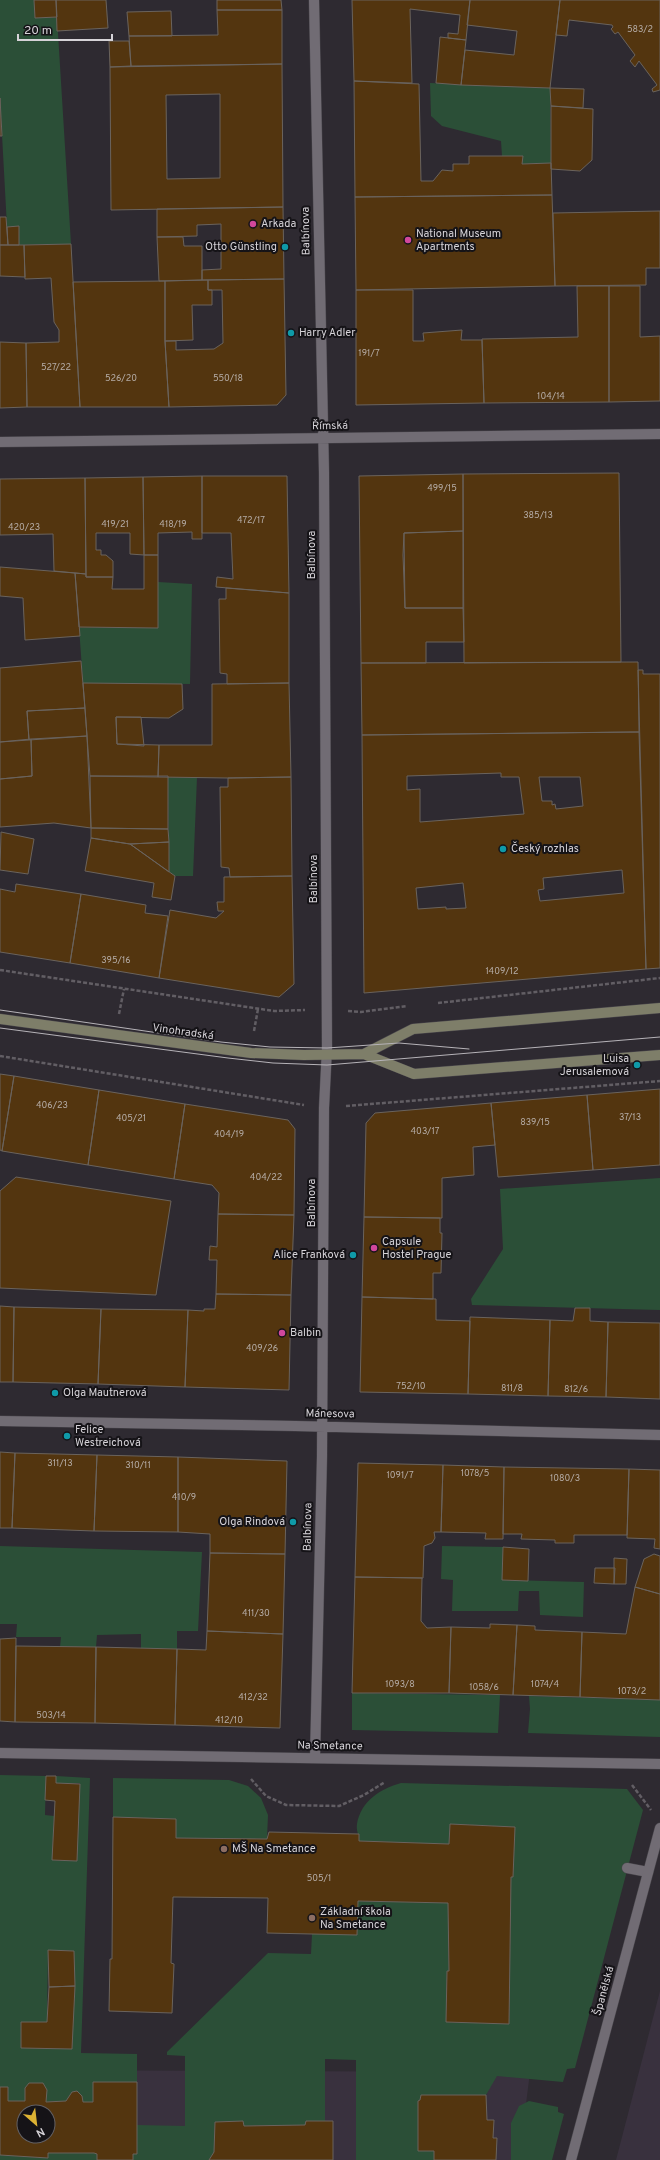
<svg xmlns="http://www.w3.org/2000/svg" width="660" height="2160" viewBox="0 0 660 2160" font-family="Overpass,sans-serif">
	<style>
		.built { fill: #39313e; fill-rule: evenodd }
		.green { fill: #2b4f37; fill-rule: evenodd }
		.building { fill: #53350f; stroke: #6a635d; fill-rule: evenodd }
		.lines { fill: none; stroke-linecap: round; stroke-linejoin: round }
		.lane-casing { stroke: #48454b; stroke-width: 11 }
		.street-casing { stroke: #48454b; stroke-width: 11 }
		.secondary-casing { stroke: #48454b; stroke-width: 11 }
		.path { stroke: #625e64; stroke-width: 2.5; stroke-dasharray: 4 2; stroke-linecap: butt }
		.lane { stroke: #716c74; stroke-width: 10 }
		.street { stroke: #716c74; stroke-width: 10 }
		.secondary { stroke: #7e7e69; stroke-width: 10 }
		.tram { stroke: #b6b3b8; stroke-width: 1 }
		.hotel-dot { fill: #d1479c; stroke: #151317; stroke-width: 1.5 }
		.culture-dot { fill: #0f9aa8; stroke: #151317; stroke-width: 1.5 }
		.education-dot { fill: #8d6e63; stroke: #151317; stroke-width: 1.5 }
		.labels { text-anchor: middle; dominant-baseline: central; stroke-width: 4; stroke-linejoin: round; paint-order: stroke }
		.number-label { font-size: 9px; fill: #b5aca6 }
		.poi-label { font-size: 11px; fill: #d6d3d8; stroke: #151317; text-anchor: start }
		.street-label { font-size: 11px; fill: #d6d3d8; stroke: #151317 }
	</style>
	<rect width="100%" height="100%" fill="#2e2a31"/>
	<!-- built -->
	<path class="built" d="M660,1991v169h-44z
		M0,2070l530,2 -11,88h-519zM24,2112h24v24h-24z"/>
	<!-- green -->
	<path class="green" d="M0,0h34l1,18 22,-1 14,227 -52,1v-19l-12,1 -7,-129z
		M430,83l120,5 1,75 -29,1v-8h-20l-1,-15 -59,-15 -11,-10z
		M158,582l34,2 -2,100 -107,-1 -4,-56 79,1z
		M168,776l29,1 -4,99h-18l-6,-4z
		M660,1178v132l-188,-5 -1,-6 32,-50 -3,-60z
		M0,1546l202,6 -4,79h-21v18l-36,-1v-14l-44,1 -1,12h-36l1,-10h-45l1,-13h-17z
		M442,1546l61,1v33l81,2 -1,35 -43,-2 -1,-24h-20l-1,20h-66l1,-31 -12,-1z
		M352,1693l148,2 -2,38 -146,-3z
		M529,1696l131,4v37l-132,-4 2,-24z
		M0,1775l46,1 -1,39 9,1 -2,44 24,1 4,-78h-24v-7l34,2 -9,275 56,1v28h-44v20h-10l-1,-6 -5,-5 -5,1 -6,9 -20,1 -1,-15 -16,-4 -4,5v13h-17v-14h-8zM48,1950l26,1 -2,97h-51v-26h26z
		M113,1778l116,2 19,6 13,12 7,17 -1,24 -91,-1 -1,-19 -62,-2z
		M401,1783l226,6 16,21 -68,258 -8,1 -4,13 -66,-6 -11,19h-65l-1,5 -2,1v50h16v9h-78v-100l-31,-1v62h-19l-1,4 -61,1 -1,-5 -28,1 -1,30 -5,8h-76v-6h3l1,-29 48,1v-70l-18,-1v-3l101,-99 43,1 1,-20h45l1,-33 90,2 1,68 -2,1 -1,50 63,2 2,-147h2l1,-50 -64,-3 -1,20 -90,-3c0,-7 -3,-9 -2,-17 4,-23 23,-35 44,-41z
		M529,2101l29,6v5l6,2 -12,46h-41v-37l8,-17z
		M48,2153h46l3,1v6h-97v-5l48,3z"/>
	<!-- building -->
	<path class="building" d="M34,0h22l1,17 -22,1z
		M56,0h50l2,28 -51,3z
		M217,0h64l1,10h-65z
		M352,0h118l-4,40 -18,-2v-5l10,1 2,-19 -50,-6 2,74 -58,-2z
		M470,0h90l-10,88 -89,-3 4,-35 49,5 3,-24 -50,-6z
		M560,0h100v90l-7,2 -1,-3 5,-4 -18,-24 -4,6 -5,-6 5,-6 -17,-23 -3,2 -4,-5 2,-2 -1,-2 -43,-5 -2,16 -11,-1z
		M217,10h65v54l-151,2 -2,-30 89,-1z
		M171,11l1,25h-43l-2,-24z
		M440,37l26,3 -5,45 -25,-2z
		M109,41h20l2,25 -21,1z
		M282,64l1,143 -172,3 -1,-143zM220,94v84l-53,1 -1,-84z
		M354,81l65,3 2,97h12l9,-11 11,1v-7h16v-8h54l-1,8 29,-1 1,32 -197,2z
		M550,88l34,1 -1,19 -32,-2z
		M0,98l2,38h-2z
		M551,106l42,3 -1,51 -12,11 -29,-2z
		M552,195l3,91 -199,4 -1,-93z
		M283,207l1,72 -82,1v-10l19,-1v-45l-24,1v11l-40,1v-28z
		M660,211v57h-14v17l-91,1 -2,-73z
		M0,217h6l2,28h-8z
		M19,226v19h-11l-1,-18z
		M157,237h26l1,9h18v34l-43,1z
		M71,244l9,163h-53l-1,-64 33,-1v-12l-5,-8 -3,-44 -26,1 -1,-34z
		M0,245h24l1,32 -25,-1z
		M284,279l2,116 -9,10 -108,2 -4,-66h11v9l38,-1 9,-6 -1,-53h-14v-10z
		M208,280v10h4v15h-20l1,35 -28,1v-60z
		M165,281v60l4,66h-89l-7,-125z
		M577,286h32v116l-125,1 -2,-64 96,-2z
		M609,286h31v51l20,-1v65l-51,1z
		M356,290h57v51h11l-1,-8 39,-3 -1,10h21l2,63 -128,2z
		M0,342l26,1 1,64 -27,1z
		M619,473l2,189 -157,1 -1,-189z
		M463,474v57l-59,2 -1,22 2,53h58l1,34h-38v21h-65l-2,-187z
		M202,476v63h-10v-7l-34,1v22h-14l-1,-78z
		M202,476h85l2,117 -73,-6 1,-10 16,2 -2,-46h-29z
		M143,477l1,78 -14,-1v-21h-34v17h5v5h5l7,6v16h-27l-1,-99z
		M85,478l1,96 -32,-3 -1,-37 -53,1v-56z
		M463,531v77h-58l-1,-75z
		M144,555h14v73l-79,-1 -4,-54 11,1v3h27l-1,12h32z
		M0,567l75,6 5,63 -55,4 -2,-42 -23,-2z
		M226,588l63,5v90l-62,1v-10l-7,-1 -1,-74h7z
		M81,661l4,47 -58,3 2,29 -29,2v-74z
		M638,662l1,70 -277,3 -1,-72z
		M638,670h5v4h17v294l-14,1z
		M83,683l99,1 1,25 -14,9 -53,-1 1,27 42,1 -1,32 -68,-1z
		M289,683l2,94 -63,1 -70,-1 1,-32h53v-61z
		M85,708l2,28 -58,4 -2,-29z
		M116,717h25l3,29 -27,-2z
		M630,732h9l7,237 -282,24 -2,-258zM501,773v4h18l5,37 -104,8v-33l-13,1v-14zM539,777h41l3,29 -27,3 -1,-5 -3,1v-4h-10zM622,870l2,23 -84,8 -2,-11 6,-1 -1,-11zM463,883l3,25 -20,1v-2l-28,2 -2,-21z
		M87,736l4,92 -37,-5 -54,4v-48l32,-3 -1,-37z
		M31,739l1,37 -32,3v-37z
		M90,776h78v53l-77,-1z
		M291,777l1,99 -62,1 -1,-9 -8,-1 -1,-80h8v-9z
		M91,828l77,1 1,13 -39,2 -39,-6z
		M1,832l33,7 -6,35 -28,-4z
		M91,838l39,6 45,32 -4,24 -19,-3 2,-14 -69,-12z
		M169,842v30l-39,-28z
		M292,876l2,108 -15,13 -120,-19 11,-68 46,8 8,-7h-6l-1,-9h7v-25z
		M16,884l65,10 -11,69 -70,-11v-63l15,3z
		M81,894l65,11 -1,8 23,3 -9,62 -89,-15z
		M0,1074l14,2 -12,75 -2,-1z
		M14,1076l85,14 -11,75 -86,-14z
		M660,1089v76l-67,5 -6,-75z
		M99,1090l86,14 -11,75 -86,-14z
		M587,1095l6,75 -95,7 -7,-74z
		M491,1103l4,42 -22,2 1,28 -32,3v40l-78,-1 2,-94 9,-10z
		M185,1104l103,16 7,9 -1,86 -76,-1 1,-21 -7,-8 -38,-6z
		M16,1177l155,24 -15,94 -156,-7v-97z
		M218,1214l76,1 -3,80 -75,-1 1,-34h-8l1,-14 7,1z
		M364,1217l76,1v15h2l-1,40h-8v26l-71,-2z
		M216,1294l75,1 -2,95 -104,-3 3,-77 16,1v-2h11z
		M362,1297l74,2v21l34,1 -2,73 -108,-2z
		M0,1306l14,1 -1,75h-13z
		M14,1307l87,2 -3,75 -85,-2z
		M575,1308h15v13l18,1 -2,75 -58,-1 2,-76 23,1z
		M101,1309l87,1 -3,77 -87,-3z
		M470,1317l80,3 -2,76 -80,-2z
		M608,1322l52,1v76l-54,-2z
		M0,1452l15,1 -3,75h-12z
		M15,1453l82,2 -3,76 -82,-3z
		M97,1455l81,2v75l-84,-1z
		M178,1457l109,4 -2,93 -75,-1v-19l-32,-2z
		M358,1463l85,2 -2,67h-7l1,6 -3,5 -8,3 -1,32 -68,-1z
		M443,1465l61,2 -1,72h-18l1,-6 -45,-1z
		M504,1467l125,2 -2,66h-53v8h-19v-3l-34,-1 1,-5h-19z
		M629,1469l31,1v79l-6,-1 1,-9 -28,-1z
		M503,1547l26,2 -1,32 -26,-1z
		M210,1553l75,1 -2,80 -76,-3z
		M654,1554l6,2v38l-25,-7 9,-28z
		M614,1558l13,1 -1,25h-12z
		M595,1568h20l-1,16 -20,-1z
		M355,1577l67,1 -1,43 6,7 24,-1 -2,66h-97z
		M635,1587l25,7v106l-80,-3 2,-65 44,2z
		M490,1624l27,1 -4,70 -64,-2 2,-66 39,1z
		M517,1625l18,1v4l47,2 -2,65 -67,-2z
		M207,1631l76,3 -3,94 -105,-3 2,-76 29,1z
		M16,1638l-1,84 -15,-1v-82z
		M16,1646l80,1 -1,76 -80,-1z
		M96,1647l81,2 -2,76 -80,-2z
		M46,1776h10v7l24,1 -3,77 -25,-1 3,-59 -10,-1z
		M113,1817l63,2v19l91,1 2,-7 90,2v7l90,3 1,-20 65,3 -2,50h-2l-2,147 -63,-2 1,-51h2l-1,-68 -90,-2 -1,34 -90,-2 1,-35 -95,-1 -2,66 3,1 -2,49 -63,-2 1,-52h2z
		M48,1950l26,1 1,35 -26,1z
		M75,1986l-3,63 -51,-1v-26h26l2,-35z
		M93,2082h44v72h-4v6h-36v-6l-3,-1h-46v5l-48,-3v-68h8v14h17v-13l4,-5h14l4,7 -1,12 20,-1 6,-9 5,-1 5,5 1,6h10zM24,2112h24v24h-24z
		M421,2095h65l1,25h7l-1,18h4l-1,22h-62v-9h-16v-50l2,-1z
		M243,2121l1,5 61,-1 1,-4h27v39h-124l5,-8 1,-30z"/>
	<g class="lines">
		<defs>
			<path id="lane" d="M627,1868l21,4"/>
			<path id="street" d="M314,0l10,472 3,576 -3,60 -2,348 -7,302
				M0,442l660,-8
				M0,1421l295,5 365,9
				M0,1753l660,11
				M571,2160l89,-332"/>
			<path id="secondary" d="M0,1019l251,34 53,2 60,-1 50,20 246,-19
				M364,1054l49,-25 247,-21"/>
		</defs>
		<!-- lane casing -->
		<use href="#lane" class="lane-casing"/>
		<!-- street casing -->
		<use href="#street" class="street-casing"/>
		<!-- secondary casing -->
		<use href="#secondary" class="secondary-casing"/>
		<!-- path -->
		<path class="path" d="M0,970l274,41 31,-1
			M438,1003l222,-25
			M348,1011l13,1 46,-6
			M119,1014l5,-25
			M254,1031l4,-22
			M0,1056l304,49
			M346,1106l314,-25
			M251,1779l15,17 20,9 53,1 25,-11 21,-13
			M632,1785l19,25"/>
		<!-- lane -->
		<use href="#lane" class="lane"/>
		<!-- street -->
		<use href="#street" class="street"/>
		<!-- secondary -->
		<use href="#secondary" class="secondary"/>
		<!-- tram -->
		<path class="tram" d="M0,1010l221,32 49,5 57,1 72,-5 70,6
			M0,1028l228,30 45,5 54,2 333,-28"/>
	</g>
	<!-- markers -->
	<g class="hotel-dot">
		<circle cx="253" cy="224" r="4"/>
		<circle cx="408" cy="240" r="4"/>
		<circle cx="374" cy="1248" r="4"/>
		<circle cx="282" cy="1333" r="4"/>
	</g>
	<g class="culture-dot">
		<circle cx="285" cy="247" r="4"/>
		<circle cx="291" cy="333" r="4"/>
		<circle cx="503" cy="849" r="4"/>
		<circle cx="637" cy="1065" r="4"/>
		<circle cx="353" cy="1255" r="4"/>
		<circle cx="55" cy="1393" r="4"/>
		<circle cx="67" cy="1436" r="4"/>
		<circle cx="293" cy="1522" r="4"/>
	</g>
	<g class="education-dot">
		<circle cx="224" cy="1849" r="4"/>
		<circle cx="312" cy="1918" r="4"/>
	</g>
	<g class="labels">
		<!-- number labels -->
		<g class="number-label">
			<text x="640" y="29">583/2</text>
			<text x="369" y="353">191/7</text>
			<text x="56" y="367">527/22</text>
			<text x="121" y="378">526/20</text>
			<text x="228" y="378">550/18</text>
			<text x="551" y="396">104/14</text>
			<text x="442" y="488">499/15</text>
			<text x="538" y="515">385/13</text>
			<text x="251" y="520">472/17</text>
			<text x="115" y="524">419/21</text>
			<text x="173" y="524">418/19</text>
			<text x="24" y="527">420/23</text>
			<text x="116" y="960">395/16</text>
			<text x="502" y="971">1409/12</text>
			<text x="52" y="1105">406/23</text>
			<text x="630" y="1117">37/13</text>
			<text x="131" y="1118">405/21</text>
			<text x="535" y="1122">839/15</text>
			<text x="425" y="1131">403/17</text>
			<text x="229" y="1134">404/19</text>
			<text x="266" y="1177">404/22</text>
			<text x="262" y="1348">409/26</text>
			<text x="411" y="1386">752/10</text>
			<text x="512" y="1388">811/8</text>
			<text x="576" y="1389">812/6</text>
			<text x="60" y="1463">311/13</text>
			<text x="138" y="1465">310/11</text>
			<text x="475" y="1473">1078/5</text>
			<text x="400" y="1475">1091/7</text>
			<text x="565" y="1478">1080/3</text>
			<text x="184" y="1497">410/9</text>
			<text x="256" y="1613">411/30</text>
			<text x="400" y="1684">1093/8</text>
			<text x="545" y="1684">1074/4</text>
			<text x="484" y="1687">1058/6</text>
			<text x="632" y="1691">1073/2</text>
			<text x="253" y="1697">412/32</text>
			<text x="51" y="1715">503/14</text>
			<text x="229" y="1720">412/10</text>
			<text x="319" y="1878">505/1</text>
		</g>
		<!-- poi labels -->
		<g class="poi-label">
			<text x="261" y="224">Arkada</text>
			<text x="416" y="234">National Museum<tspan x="416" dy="13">Apartments</tspan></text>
			<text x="277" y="247" text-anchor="end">Otto Günstling</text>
			<text x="299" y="333">Harry Adler</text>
			<text x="511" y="849">Český rozhlas</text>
			<text x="629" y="1059" text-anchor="end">Luisa<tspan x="629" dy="13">Jerusalemová</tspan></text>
			<text x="382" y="1242">Capsule<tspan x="382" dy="13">Hostel Prague</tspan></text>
			<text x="345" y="1255" text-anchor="end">Alice Franková</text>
			<text x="290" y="1333">Balbin</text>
			<text x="63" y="1393">Olga Mautnerová</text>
			<text x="75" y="1430">Felice<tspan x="75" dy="13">Westreichová</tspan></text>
			<text x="285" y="1522" text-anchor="end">Olga Rindová</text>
			<text x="232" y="1849">MŠ Na Smetance</text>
			<text x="320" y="1912">Základní škola<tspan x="320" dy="13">Na Smetance</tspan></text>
		</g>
		<!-- street labels -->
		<g class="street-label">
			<text transform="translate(306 231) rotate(-91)">Balbínova</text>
			<text transform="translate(330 426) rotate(-1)">Římská</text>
			<text transform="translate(312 555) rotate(-90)">Balbínova</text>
			<text transform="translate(314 879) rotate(-90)">Balbínova</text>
			<text transform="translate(183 1032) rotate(8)">Vinohradská</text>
			<text transform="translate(312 1203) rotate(-90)">Balbínova</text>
			<text transform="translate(330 1414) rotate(1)">Mánesova</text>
			<text transform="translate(308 1527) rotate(-89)">Balbínova</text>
			<text transform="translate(330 1746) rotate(1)">Na Smetance</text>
			<text transform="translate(604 1991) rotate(-75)">Španělská</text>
		</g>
	</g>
	<!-- north arrow -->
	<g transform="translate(36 2124) rotate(152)"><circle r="19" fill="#151317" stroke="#626064"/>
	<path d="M0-3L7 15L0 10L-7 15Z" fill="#dcb233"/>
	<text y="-6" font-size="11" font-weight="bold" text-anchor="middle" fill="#d6d3d8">N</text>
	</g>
	<!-- scale -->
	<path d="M18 34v6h94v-6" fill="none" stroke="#d6d3d8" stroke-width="2"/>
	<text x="24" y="34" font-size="12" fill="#d6d3d8" stroke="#151317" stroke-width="3" paint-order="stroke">20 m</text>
</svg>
